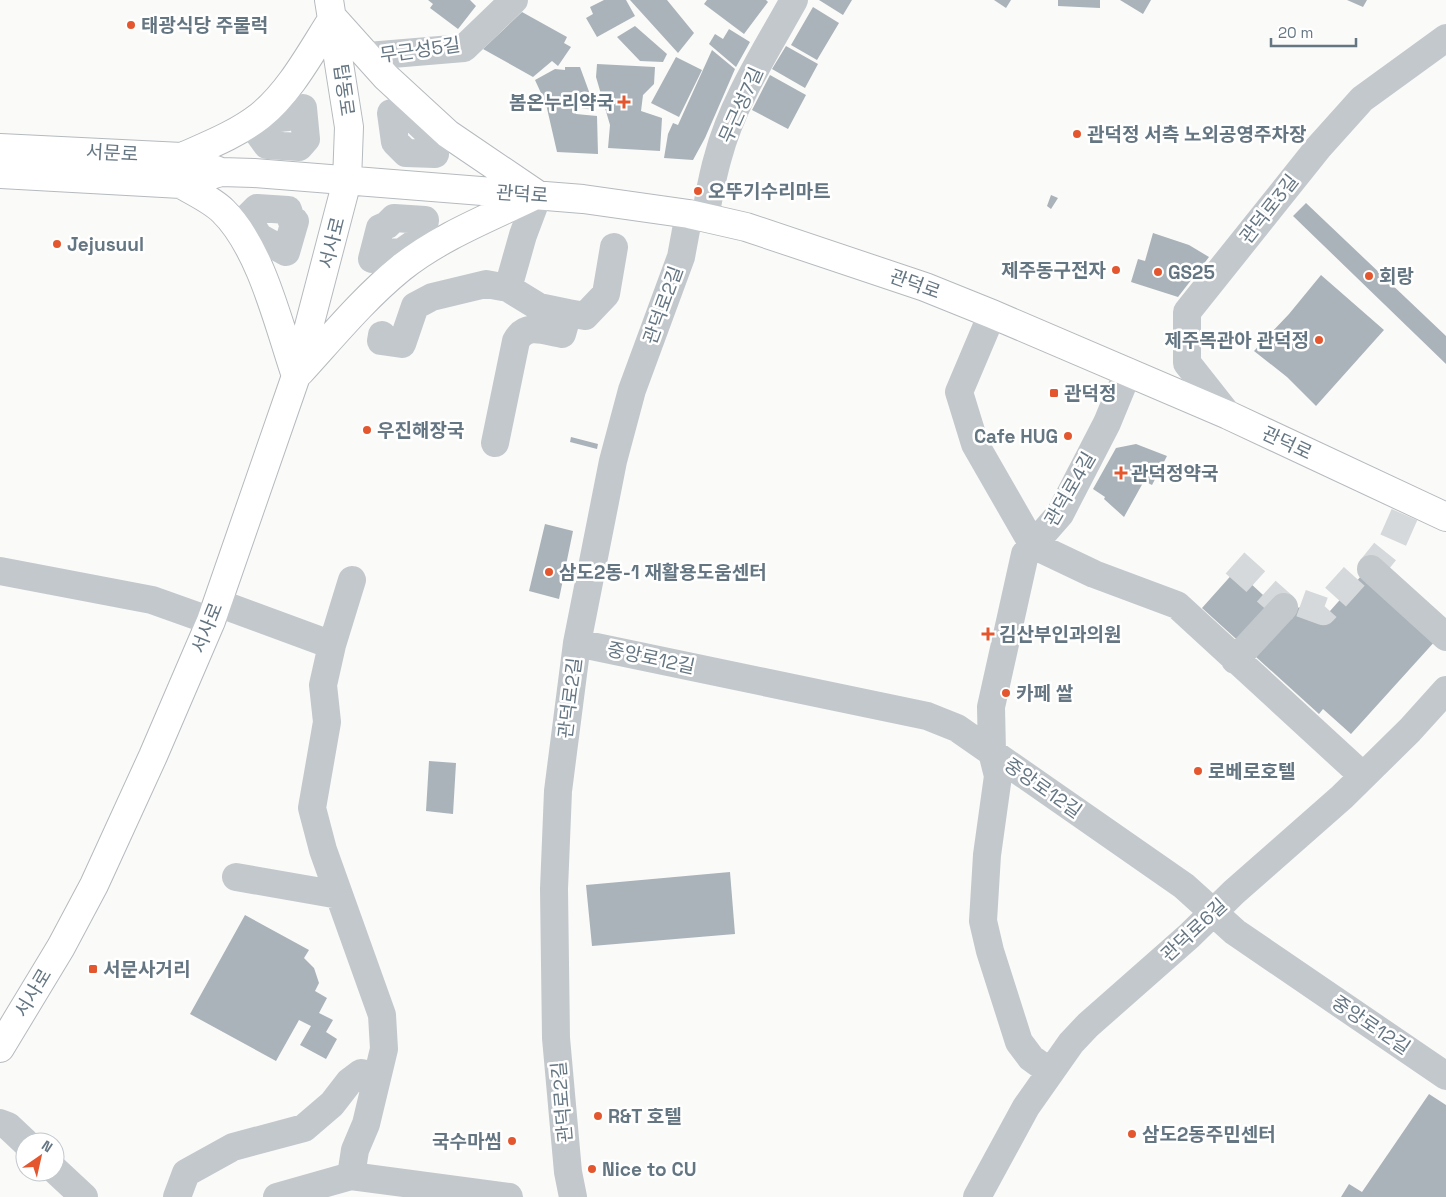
<svg xmlns="http://www.w3.org/2000/svg" width="1446" height="1197" viewBox="0 0 1446 1197" font-family="'Space Grotesk','Noto Sans KR',sans-serif">
	<style>
		.building { fill: #aab3b9 }
		.lines { fill: none; stroke-linecap: round; stroke-linejoin: round }
		.minor-tunnel { stroke: #d5d9db; stroke-width: 28; stroke-dasharray: 28 14; stroke-linecap: butt }
		.major-casing { stroke: #b5babe; stroke-width: 30 }
		.minor { stroke: #c3c8cc; stroke-width: 28 }
		.major { stroke: #fff; stroke-width: 28 }
		.poi-dot { fill: #e4572e; stroke: #fff; stroke-width: 2 }
		.labels { text-anchor: middle; dominant-baseline: central; stroke-width: 5; stroke-linejoin: round; paint-order: stroke }
		.poi-label { font-size: 19px; font-weight: bold; fill: #657683; stroke: #fff; text-anchor: start }
		.street-label { font-size: 19px; fill: #657683; stroke: #fff }
	</style>
	<rect width="100%" height="100%" fill="#fafaf8"/>
	<!-- building -->
	<path class="building" d="M428,0h42l6,6 -18,23 -28,-21 3,-4z
		M604,0h22l9,16 -38,21 -11,-19 7,-4 -3,-7z
		M630,0h37l27,33 -16,20z
		M707,0h59l2,2 -24,32 -40,-30z
		M819,0h33l-9,15z
		M994,0h17l-5,8z
		M1058,0h42v8l-42,-2z
		M1120,0h31l-8,14z
		M1347,0h20l-4,7z
		M813,7l26,16 -22,37 -26,-15z
		M522,12l45,25 -3,6 7,4 -13,19 -6,-5 -19,16 -50,-28z
		M635,26l32,28 -4,8 -23,-1 -23,-24z
		M729,29l21,13 -14,25 -27,-23 6,-10 8,5z
		M786,46l32,18 -13,24 -33,-19z
		M712,50l23,19 -30,69 -12,22 -29,-2 4,-24 5,-11 5,2z
		M676,57l26,13 -23,47 -28,-14z
		M597,64l58,3 -1,17 -11,11 -2,16 21,7 -2,33 -52,-3 2,-23 -14,-48z
		M565,67h15l11,30 2,13 -24,-4 7,4v4l21,2 1,38 -41,-2 -11,-48 -11,-24 20,-11 10,1z
		M770,75l36,20 -18,34 -36,-19z
		M1051,195l7,3 -7,11 -4,-3z
		M1306,203l140,133v28l-153,-148z
		M1153,233l36,12 20,12 -31,40 -47,-15 7,-23 7,2z
		M1321,275l63,55 -68,76 -29,-29 -33,-26 35,-37z
		M571,437l27,7 -1,5 -27,-7z
		M1136,444l31,12 -15,29 -8,-4 -20,36 -20,-18 1,-2 -12,-8 23,-41z
		M545,524l28,7 -14,68 -30,-8z
		M1236,570l53,49 10,-12 14,13 4,-5 5,5 40,-45 84,54 -95,105 -28,-25 -4,5 -117,-106z
		M429,761l27,2 -3,51 -27,-3z
		M730,872l5,62 -143,12 -6,-61z
		M245,915l64,35 -5,8 10,10 5,15 -4,8 12,7 -8,15 14,7 -7,12 11,7 -11,20 -26,-14 11,-19 -12,-6 -23,41 -86,-47z
		M1429,1094l17,11v92h-105l8,-13 13,8z"/>
	<g class="lines">
		<!-- minor-tunnel -->
		<path class="minor-tunnel" d="M1235,563l49,44 14,-5 25,9 37,-41 11,-1 21,-26 18,-41"/>
		<defs>
			<path id="major" d="M333,18l53,59 62,57 87,59
				M0,148l182,9 39,15
				M182,157c27,-12 55,-23 78,-41 31,-25 52,-66 73,-98
				M0,174l181,10 40,-12 33,1 329,26 106,15 57,13 179,60 67,27 236,101 218,102
				M181,184c13,8 31,16 42,27 38,37 56,115 73,165
				M300,372c32,-35 64,-74 101,-104 40,-32 90,-51 135,-73
				M0,1048l61,-101 33,-62 59,-129 58,-135 85,-245 51,-195 2,-54 -20,-127"/>
		</defs>
		<!-- major casing -->
		<use href="#major" class="major-casing"/>
		<!-- minor -->
		<path class="minor" d="M368,56l96,-8 50,-48
			M303,108l3,31 -7,8 -32,-2 -8,-11 20,-16 9,-1z
			M391,113l11,5 12,1 17,16v10l4,9 -29,-1 -11,-11z
			M257,208l31,2 3,9 4,2 -9,31 -27,-15 -12,-19z
			M705,217c4,-20 7,-40 13,-60 14,-54 49,-108 76,-157
			M394,218l31,2 -3,18 -20,14 -15,1 -15,6 8,-31 7,-3z
			M508,288l15,-53 15,-40
			M992,314l-33,78 16,52 58,101 61,29 83,31 186,171
			M382,335l-1,6 21,3 13,-38 17,-9 54,-13 22,4 31,19 29,6
			M1228,415l-41,-52v-51l131,-164 44,-49 84,-61
			M495,443l21,-102c10,-19 28,-10 46,-7l6,-21 17,3 21,-22 8,-47
			M1371,569l75,68
			M0,571l152,29 59,21
			M218,603l114,42
			M577,643l350,73 30,12 227,158 51,46 211,144
			M1235,660l49,-53
			M236,877l103,18
			M1049,1071l-18,-13 -12,-16 -29,-91 -7,-30 4,-66 11,-79 -6,-24 -1,-45 34,-153 35,-40 47,-91 21,-51
			M0,1123l8,3 17,16
			M55,1170l29,27
			M351,1176l4,-26 11,-26 18,-75 -2,-34 -59,-165 -11,-42 15,-86 -4,-37 9,-40 20,-65
			M177,1197l9,-24 47,-26 71,-19 28,-24 17,-22 12,-9 16,3
			M277,1197l74,-21 158,21
			M573,1197l-5,-25 -12,-134 -2,-149 4,-98 19,-148 36,-182 19,-71 49,-133 8,-43
			M977,1197l49,-90 45,-64 17,-18 101,-89 45,-44 108,-95 68,-67 36,-40"/>
		<!-- major -->
		<use href="#major" class="major"/>
	</g>
	<!-- markers -->
	<g class="poi-dot">
		<circle cx="131" cy="25" r="5"/>
		<path d="M621.5 94.5h5v5h5v5h-5v5h-5v-5h-5v-5h5z"/>
		<circle cx="1077" cy="134" r="5"/>
		<circle cx="698" cy="191" r="5"/>
		<circle cx="57" cy="244" r="5"/>
		<circle cx="1116" cy="270" r="5"/>
		<circle cx="1158" cy="272" r="5"/>
		<circle cx="1369" cy="276" r="5"/>
		<circle cx="1319" cy="340" r="5"/>
		<rect x="1049" y="388" width="10" height="10" rx="2.5"/>
		<circle cx="367" cy="430" r="5"/>
		<circle cx="1068" cy="436" r="5"/>
		<path d="M1118.5 465.5h5v5h5v5h-5v5h-5v-5h-5v-5h5z"/>
		<circle cx="549" cy="572" r="5"/>
		<path d="M985.5 626.5h5v5h5v5h-5v5h-5v-5h-5v-5h5z"/>
		<circle cx="1006" cy="693" r="5"/>
		<circle cx="1198" cy="771" r="5"/>
		<rect x="88" y="964" width="10" height="10" rx="2.5"/>
		<circle cx="598" cy="1116" r="5"/>
		<circle cx="1132" cy="1134" r="5"/>
		<circle cx="512" cy="1141" r="5"/>
		<circle cx="592" cy="1169" r="5"/>
	</g>
	<g class="labels">
		<!-- poi labels -->
		<g class="poi-label">
			<text x="141" y="25">태광식당 주물럭</text>
			<text x="614" y="102" text-anchor="end">봄온누리약국</text>
			<text x="1087" y="134">관덕정 서측 노외공영주차장</text>
			<text x="708" y="191">오뚜기수리마트</text>
			<text x="67" y="244">Jejusuul</text>
			<text x="1106" y="270" text-anchor="end">제주동구전자</text>
			<text x="1168" y="272">GS25</text>
			<text x="1379" y="276">회랑</text>
			<text x="1309" y="340" text-anchor="end">제주목관아 관덕정</text>
			<text x="1064" y="393">관덕정</text>
			<text x="377" y="430">우진해장국</text>
			<text x="1058" y="436" text-anchor="end">Cafe HUG</text>
			<text x="1131" y="473">관덕정약국</text>
			<text x="559" y="572">삼도2동-1 재활용도움센터</text>
			<text x="999" y="634">김산부인과의원</text>
			<text x="1016" y="693">카페 쌀</text>
			<text x="1208" y="771">로베로호텔</text>
			<text x="103" y="969">서문사거리</text>
			<text x="608" y="1116">R&amp;T 호텔</text>
			<text x="1142" y="1134">삼도2동주민센터</text>
			<text x="502" y="1141" text-anchor="end">국수마씸</text>
			<text x="602" y="1169">Nice to CU</text>
		</g>
		<!-- street labels -->
		<g class="street-label">
			<text transform="translate(420 50) rotate(-8)">무근성5길</text>
			<text transform="translate(344 90) rotate(82)">탑동로</text>
			<text transform="translate(741 105) rotate(-66)">무근성7길</text>
			<text transform="translate(112 153) rotate(3)">서문로</text>
			<text transform="translate(522 194) rotate(4)">관덕로</text>
			<text transform="translate(1269 209) rotate(-52)">관덕로3길</text>
			<text transform="translate(332 243) rotate(-76)">서사로</text>
			<text transform="translate(915 284) rotate(20)">관덕로</text>
			<text transform="translate(663 305) rotate(-70)">관덕로2길</text>
			<text transform="translate(1287 443) rotate(25)">관덕로</text>
			<text transform="translate(1070 489) rotate(-60)">관덕로4길</text>
			<text transform="translate(207 628) rotate(-68)">서사로</text>
			<text transform="translate(651 658) rotate(12)">중앙로12길</text>
			<text transform="translate(570 698) rotate(-83)">관덕로2길</text>
			<text transform="translate(1043 788) rotate(35)">중앙로12길</text>
			<text transform="translate(1194 930) rotate(-43)">관덕로6길</text>
			<text transform="translate(33 993) rotate(-59)">서사로</text>
			<text transform="translate(1371 1025) rotate(34)">중앙로12길</text>
			<text transform="translate(562 1102) rotate(-95)">관덕로2길</text>
		</g>
	</g>
	<!-- north arrow -->
	<g transform="translate(40 1157) rotate(34)"><circle r="24" fill="#ffffff" stroke="#c1c8cd"/>
	<path d="M0-4L9 19L0 12L-9 19Z" fill="#e4572e"/>
	<text y="-8" font-size="14" font-weight="bold" text-anchor="middle" fill="#657683">N</text>
	</g>
	<!-- scale -->
	<path d="M1271 38v8h85v-8" fill="none" stroke="#657683" stroke-width="2.5"/>
	<text x="1278" y="38" font-size="15" fill="#657683" stroke="#ffffff" stroke-width="4" paint-order="stroke">20 m</text>
</svg>
